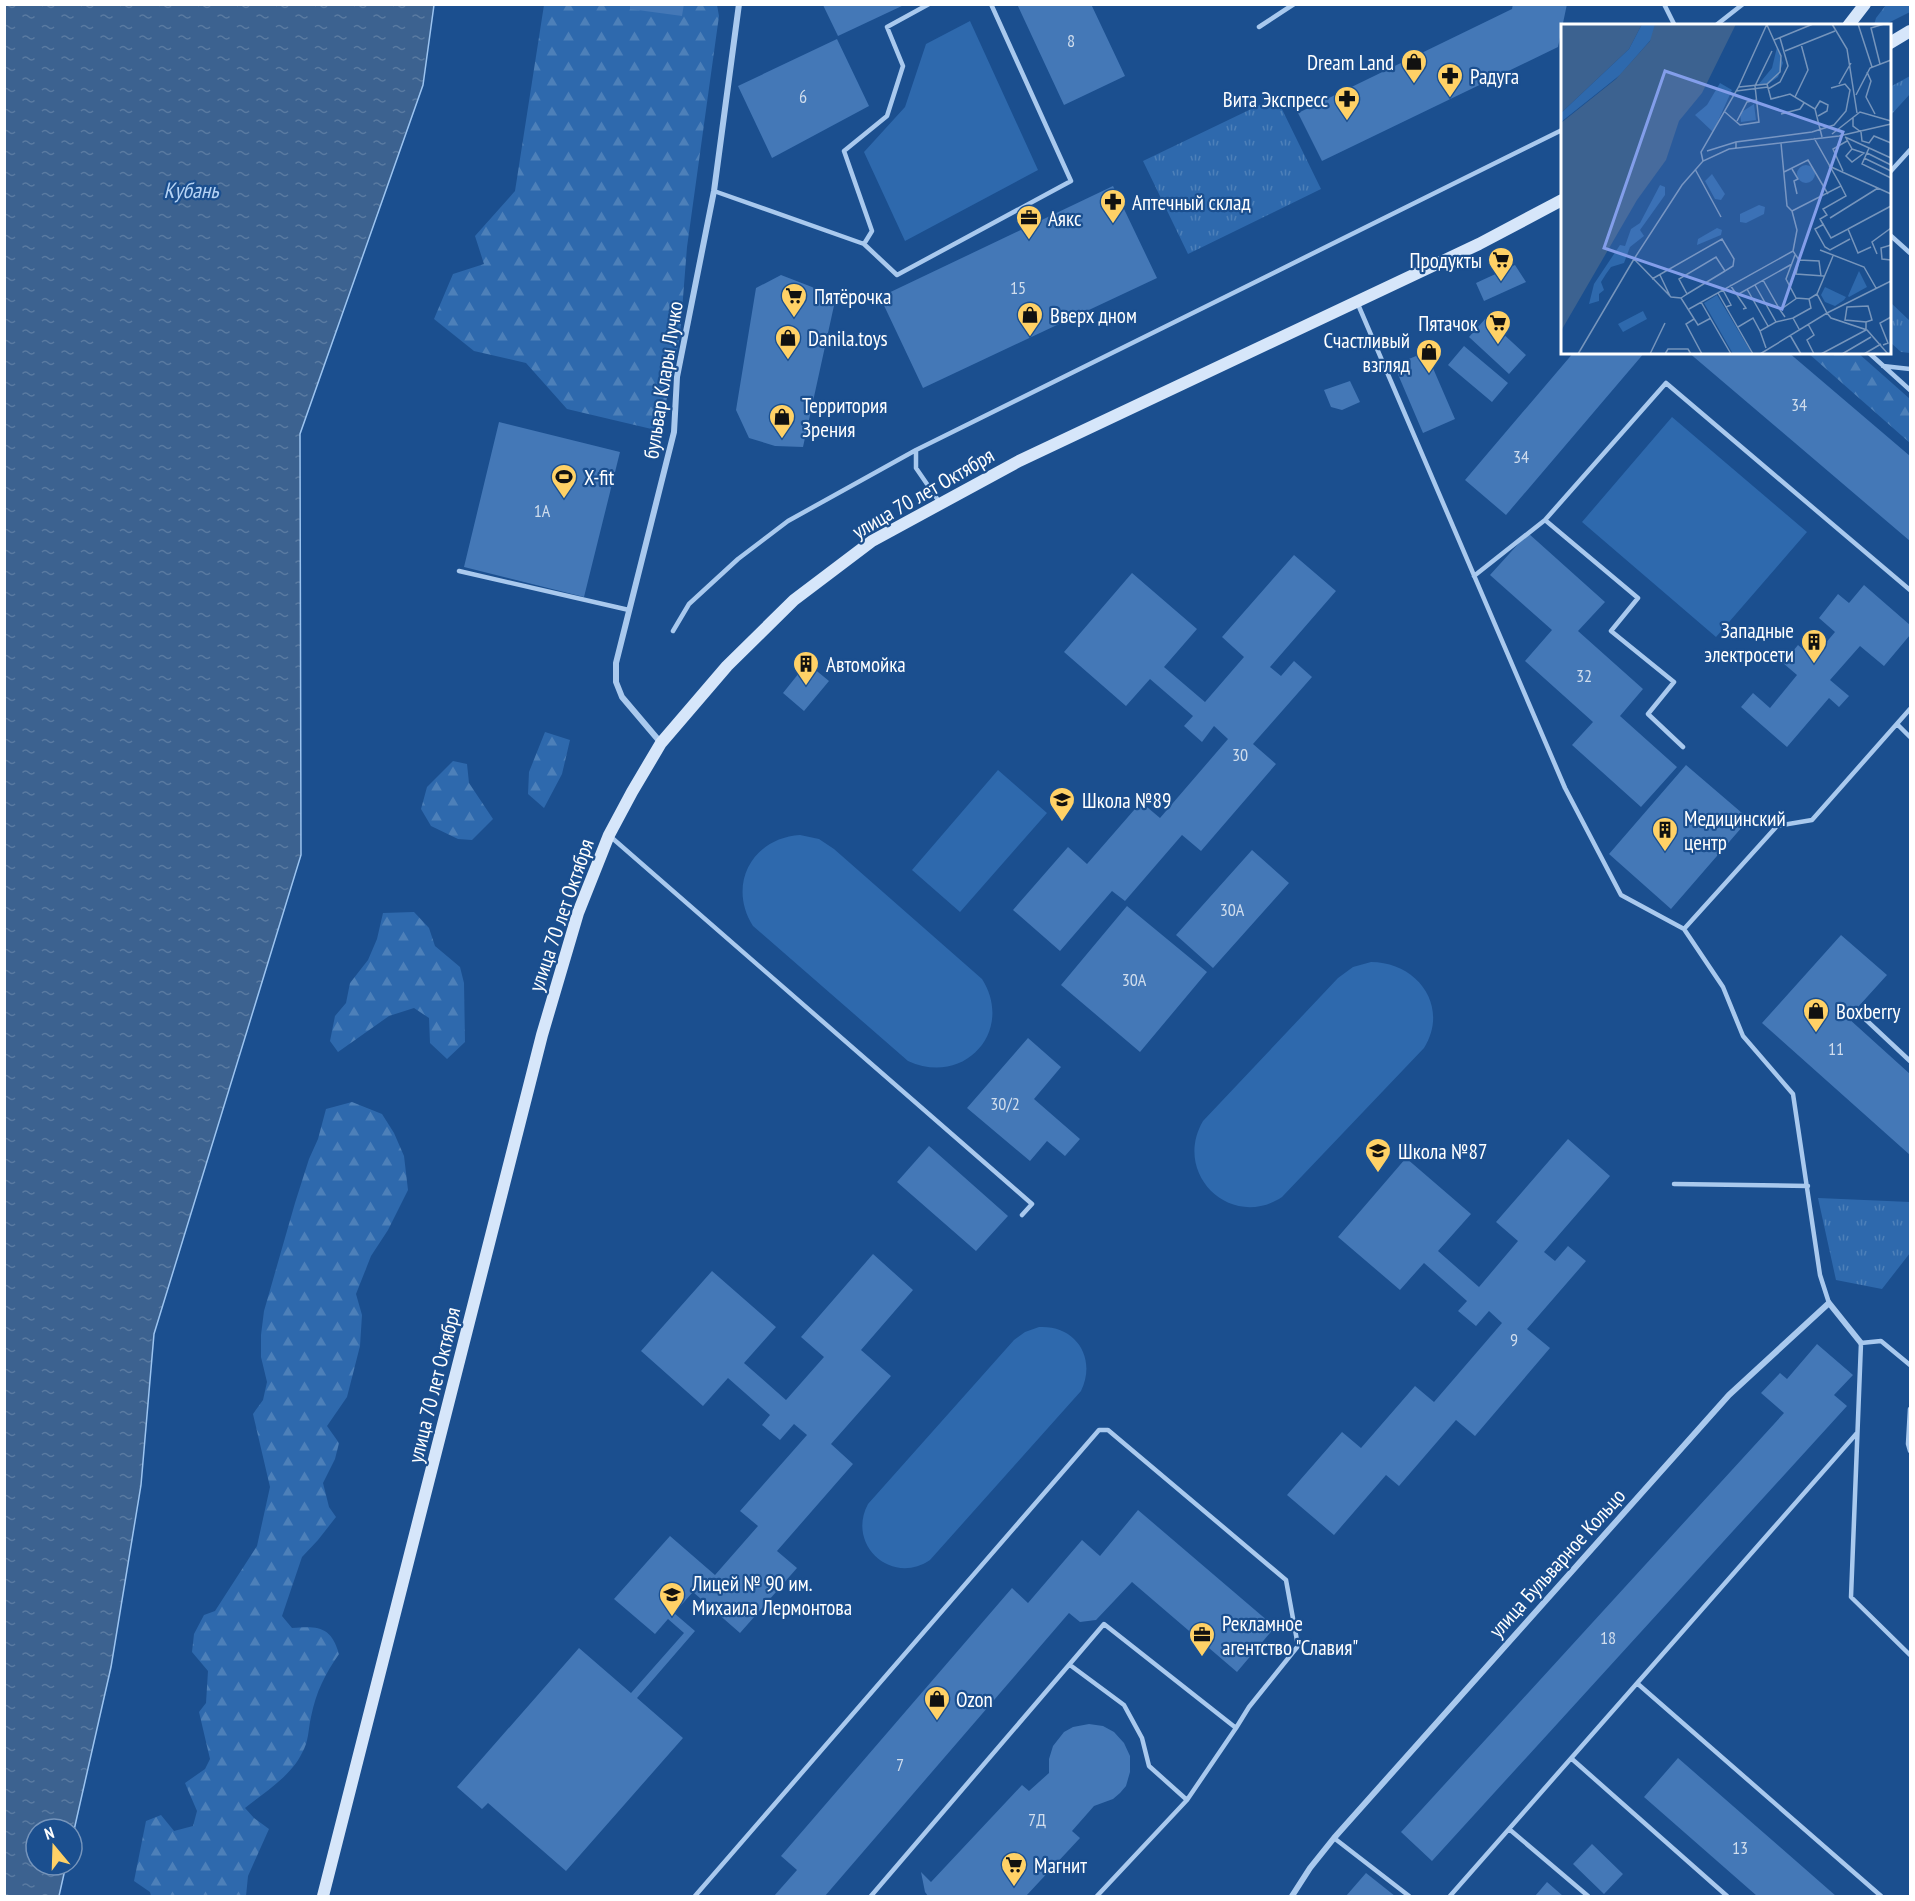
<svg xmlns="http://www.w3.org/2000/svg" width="1915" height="1901" viewBox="0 0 1915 1901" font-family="'PT Sans Narrow',sans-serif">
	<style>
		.grass { fill: url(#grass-tufts) }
		.forest { fill: url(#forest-firs) }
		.green { fill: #2e69ad }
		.water { fill: url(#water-ripples); stroke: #9cc4f0; stroke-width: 1.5 }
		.building { fill: #4478b7 }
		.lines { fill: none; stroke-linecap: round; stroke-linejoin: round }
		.service { stroke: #a9c9ee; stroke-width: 4.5 }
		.minor { stroke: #a9c9ee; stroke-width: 6 }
		.secondary { stroke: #d6e6fa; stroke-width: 12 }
		.labels { text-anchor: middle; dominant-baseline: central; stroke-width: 4.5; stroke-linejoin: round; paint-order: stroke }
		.number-label { font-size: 18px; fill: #d0dded }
		.poi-label { font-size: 21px; fill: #fff; stroke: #1b4f8f; text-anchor: start }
		.street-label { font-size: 21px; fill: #fff; stroke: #1b4f8f }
		.water-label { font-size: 22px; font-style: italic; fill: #b5d3f5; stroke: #1b4f8f }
		.inset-road { fill: none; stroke: #7695bc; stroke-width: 1.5 }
		.view { fill: #839eea; fill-opacity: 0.15; stroke: #839eea; stroke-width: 3 }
		.inset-edge { fill: none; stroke: #fff; stroke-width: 3 }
	</style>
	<defs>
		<pattern id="grass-tufts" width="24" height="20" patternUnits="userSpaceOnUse" patternTransform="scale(1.5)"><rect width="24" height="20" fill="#2e69ad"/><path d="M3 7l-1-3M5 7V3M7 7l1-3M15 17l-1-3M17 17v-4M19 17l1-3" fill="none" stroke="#4d80b9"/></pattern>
		<pattern id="forest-firs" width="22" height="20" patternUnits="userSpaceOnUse" patternTransform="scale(1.5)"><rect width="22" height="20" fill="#2e69ad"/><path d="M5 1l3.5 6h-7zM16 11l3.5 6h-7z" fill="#4d80b9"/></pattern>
		<pattern id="water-ripples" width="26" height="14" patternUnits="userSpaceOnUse" patternTransform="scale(1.5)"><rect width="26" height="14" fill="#3c6290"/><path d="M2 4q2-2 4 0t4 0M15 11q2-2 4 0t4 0" fill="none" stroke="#597aa1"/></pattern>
	</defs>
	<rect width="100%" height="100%" fill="#1b4f8f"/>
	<!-- grass -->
	<path class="grass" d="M1886,5h24v7l-26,13h-10l2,-7z
		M1910,76v18l-20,22v-29z
		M1276,97l45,92 -133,65 -45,-93z
		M1890,302l20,19v32l-9,-1 -11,-10z
		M1818,1198l92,4v51l-28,36 -46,-9z"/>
	<!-- forest -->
	<path class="forest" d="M544,5h173l2,11 -32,231 -7,89 -20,95 -93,-22 -41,-46 -52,-12 -40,-32 19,-45 31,-10 -9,-28 40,-45z
		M1808,353h50l52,46v44z
		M545,732l25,8 -8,34 -18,34 -16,-14 1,-22z
		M453,761l14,3 2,19 24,36 -21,21 -14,-1 -27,-13 -10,-17 6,-22z
		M414,912l15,16 6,18 25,21 4,16 1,59 -18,17 -17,-16 -1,-25 -15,-10 -25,8 -51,36 -8,-11 5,-25 11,-13 4,-20 18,-23 9,-21 6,-26z
		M352,1102l30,12 12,19 10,23 4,34 -20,40 -17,26 -15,38 6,21 -2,31 -13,51 -20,29 12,17 -4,16 -12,24 6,24 7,10 -18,23 -16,17 -20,59 10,12c26,-2 39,-2 47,26 -14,20 -23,38 -28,63 -3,13 -2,24 -9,36 -11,23 -37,39 -57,55l9,10 15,11 -21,47 -2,20h-95l-1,-4 -16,-11 12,-60 15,-6 13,16 19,-5 4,-15 -12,-28 20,-14 5,-10 -11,-47 7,-9 2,-32 -16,-19 2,-18 10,-19 11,-4 42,-65 13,-59 -17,-73 10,-14 4,-18 -6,-25v-22l3,-24 31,-108 14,-44 9,-20 8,-30z"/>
	<!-- green -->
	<path class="green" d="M970,21l68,149 -133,71 -41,-89 41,-45 21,-63z
		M1672,417l135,115 -91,105 -134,-115z
		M998,770l49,43 -87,99 -48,-42z
		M800,835l19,4 15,10 148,130c33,52 -18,108 -74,82l-155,-135c-26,-41 -1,-88 47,-91z
		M1371,962c46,0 79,44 53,86l-142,149c-51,34 -110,-23 -79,-76l135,-143 15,-11z
		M1039,1327c37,-2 58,31 42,64l-151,169c-38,26 -84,-15 -62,-56l146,-164 11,-8z"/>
	<!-- water -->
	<path class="water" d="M5,4l429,1 -11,80 -123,349 1,421 -147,479 -13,151 -30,182 -39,172v-10h-36v36h30l-7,31h-55z"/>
	<!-- building -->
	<path class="building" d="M630,4h54l-2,12 -52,-7z
		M1017,4h74l34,72 -61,29z
		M1513,4h54l-9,43 -236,114 -24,-48 214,-104z
		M823,5h81l-66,31z
		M837,39l32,67 -97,52 -34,-72z
		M1113,186l44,92 -234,110 -43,-91z
		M1515,265l11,17 -42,19 -8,-18z
		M781,275l31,12 23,14 -32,146 -28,-1 -26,-8 -13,-28 20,-122z
		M1486,318l40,37 -17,19 -40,-37z
		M1464,346l44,37 -16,19 -44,-37z
		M1426,352l29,67 -32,14 -29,-68z
		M1574,352h71l-139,163 -41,-35z
		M1688,352h100l122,104v85z
		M1350,381l10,21 -18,8 -11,-3 -7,-17z
		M499,422l121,30 -36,145 -120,-30z
		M1528,533l77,69 -27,29 65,58 -23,27 57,51 -36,40 -69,-62 21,-23 -68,-61 27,-31 -62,-55z
		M1294,555l42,36 -66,76 11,9 13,-15 18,16 -59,67 23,20 -75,87 -19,-16 -57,66 -13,-10 -52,60 -47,-41 55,-63 19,17 54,-62 19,16 68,-79 -14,-13 -12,16 -18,-16 9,-10 -43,-37 -24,27 -62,-54 68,-79 65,56 -33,38 41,35 39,-45 -22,-20z
		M1864,585l46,40v10l-26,31 -24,-20 -30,34 19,16 -10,11 -10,-9 -42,49 -46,-40 12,-14 17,15 27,-33 -14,-12 15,-18 15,13 22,-26 -16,-14 19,-24 11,9z
		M807,663l22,18 -25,30 -21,-18z
		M1686,765l63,54 -78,90 -62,-55z
		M1252,850l37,33 -76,85 -37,-33z
		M1127,906l80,66 -67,80 -79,-67z
		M1841,935l46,40 -39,43 62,56v81l-148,-132z
		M1028,1038l33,29 -27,32 46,40 -15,17 -18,-15 -17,20 -63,-53z
		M1568,1139l42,37 -66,76 11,9 13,-15 18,15 -59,68 23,19 -75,88 -19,-16 -57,66 -13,-11 -52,60 -47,-40 55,-63 19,16 54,-62 19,16 68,-79 -13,-12 -13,15 -18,-15 9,-10 -43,-38 -24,27 -62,-53 68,-79 65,56 -33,37 41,36 39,-46 -22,-19z
		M929,1146l79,70 -32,35 -79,-69z
		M873,1254l40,36 -52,60 30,26 -60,68 22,20 -76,87 20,17 -57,65 -47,-41 -19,21 21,18 -58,67 46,40 -117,133 -78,-68 -6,6 -25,-22 122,-139 52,45 53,-60 -16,-14 -13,15 -41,-35 56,-63 45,39 43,-49 -18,-15 67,-76 -13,-11 -14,16 -18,-15 8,-10 -42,-37 -25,28 -62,-55 71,-80 64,56 -32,36 42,37 38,-43 -23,-20z
		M1817,1344l36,31 -19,20 13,11 -415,455 -31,-29 383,-419 -23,-20 19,-20 7,6z
		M1138,1510l137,117 -38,45 -105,-90 -36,38 -16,2 -11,-9 -244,283h-51l23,-26 -16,-14 231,-268 16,15 54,-63 18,16z
		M1089,1724l14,2 11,6 10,11 6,13v16l-4,14 -6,7 -7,6 -19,7 -22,25 8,7 -54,58h-98l-3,-4 -4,-20 10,10 91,-97 7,6 20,-18v-14l4,-13 11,-14 9,-5z
		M1678,1758l158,138h-79l-113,-99z
		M1592,1844l31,30 -19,20 -31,-30z
		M1366,1873l29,23h-49z
		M1547,1882l16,14h-28z"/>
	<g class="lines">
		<!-- service -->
		<path class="service" d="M1664,4l11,22
			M1715,26l28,-22
			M1259,27l35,-23
			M1890,172l20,-22
			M714,191l150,53 33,31 174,-94 -80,-177
			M1890,235l20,18
			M864,244l8,-13 -28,-80 43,-35 16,-50 -16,-39 42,-23
			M1357,302l208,486 56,107 63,34 93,-103 35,-6 98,-111
			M1868,352l42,38
			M1883,366l27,3
			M940,503l-24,-35v-18l646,-320
			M1545,520l93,78 -27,33 63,51 -26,32 35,33
			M459,571l170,39
			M1474,576l71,-56 121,-137 244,207
			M673,631l16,-27 49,-45 50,-38 128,-71
			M1897,724l13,13
			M611,837l421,367 -10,11
			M1684,929l39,58 20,49 50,58 27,181 9,28
			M1863,1017l47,44
			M1674,1184l134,2
			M1910,1365l-29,-24 -20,2 -10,254 59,58
			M1910,1409l-2,35 2,7
			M1070,1665l54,40 18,33 7,28 38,34
			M1638,1684l243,212
			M1572,1759l155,137
			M1509,1829l79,67
			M1334,1838l75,58
			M695,1896l404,-466h9l178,150 12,66 -49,61 -13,21 -132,-104 -233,272
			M1097,1896l90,-96 49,-72
			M1450,1896l407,-463"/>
		<!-- minor -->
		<path class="minor" d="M661,743l-39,-46 -6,-15v-19l58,-231 3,-55 37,-186 25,-187
			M1292,1896l18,-28 24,-30 395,-443 100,-92 32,40"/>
		<!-- secondary -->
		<path class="secondary" d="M1848,26l17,-22
			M1890,43l20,-12
			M323,1896l219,-861 36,-122 31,-78 23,-43 29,-49 66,-77 67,-66 78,-59 147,-80 460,-217 83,-44"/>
	</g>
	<!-- icons -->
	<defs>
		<symbol id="shop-pin" viewBox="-11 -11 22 30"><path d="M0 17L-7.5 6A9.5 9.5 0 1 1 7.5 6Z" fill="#ffd166" stroke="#1b4f8f"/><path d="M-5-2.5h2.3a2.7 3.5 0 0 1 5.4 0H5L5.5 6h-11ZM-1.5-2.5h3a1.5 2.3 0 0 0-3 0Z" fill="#111"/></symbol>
		<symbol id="pharmacy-pin" viewBox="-11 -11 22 30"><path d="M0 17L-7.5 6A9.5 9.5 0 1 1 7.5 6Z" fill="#ffd166" stroke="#1b4f8f"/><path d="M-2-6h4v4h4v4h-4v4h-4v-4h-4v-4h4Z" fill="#111"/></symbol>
		<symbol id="office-pin" viewBox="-11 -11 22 30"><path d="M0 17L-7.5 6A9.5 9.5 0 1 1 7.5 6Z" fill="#ffd166" stroke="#1b4f8f"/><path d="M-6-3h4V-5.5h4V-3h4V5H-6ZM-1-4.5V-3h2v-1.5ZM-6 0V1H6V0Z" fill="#111"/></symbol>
		<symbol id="supermarket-pin" viewBox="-11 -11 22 30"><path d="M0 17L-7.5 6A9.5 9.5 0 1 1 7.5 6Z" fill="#ffd166" stroke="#1b4f8f"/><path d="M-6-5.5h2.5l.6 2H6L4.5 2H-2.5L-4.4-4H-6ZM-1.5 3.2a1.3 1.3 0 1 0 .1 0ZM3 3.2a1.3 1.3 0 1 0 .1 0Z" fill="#111"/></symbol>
		<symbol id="stadium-pin" viewBox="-11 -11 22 30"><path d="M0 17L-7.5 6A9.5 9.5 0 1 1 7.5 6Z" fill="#ffd166" stroke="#1b4f8f"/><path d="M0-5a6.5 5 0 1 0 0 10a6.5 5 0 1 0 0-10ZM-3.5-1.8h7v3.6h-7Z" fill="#111"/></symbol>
		<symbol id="building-pin" viewBox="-11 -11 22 30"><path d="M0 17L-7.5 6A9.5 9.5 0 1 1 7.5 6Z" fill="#ffd166" stroke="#1b4f8f"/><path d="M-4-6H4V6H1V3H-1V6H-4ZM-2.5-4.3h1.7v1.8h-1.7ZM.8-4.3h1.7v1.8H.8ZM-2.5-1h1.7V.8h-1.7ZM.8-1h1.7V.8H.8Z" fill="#111"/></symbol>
		<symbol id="school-pin" viewBox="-11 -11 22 30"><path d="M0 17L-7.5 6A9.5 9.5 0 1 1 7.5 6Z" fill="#ffd166" stroke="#1b4f8f"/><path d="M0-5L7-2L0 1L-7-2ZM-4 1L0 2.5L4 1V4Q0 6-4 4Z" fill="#111"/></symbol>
	</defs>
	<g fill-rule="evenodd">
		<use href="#shop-pin" x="1399" y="47" width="30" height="40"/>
		<use href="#pharmacy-pin" x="1435" y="61" width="30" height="40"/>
		<use href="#pharmacy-pin" x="1332" y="84" width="30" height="40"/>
		<use href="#pharmacy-pin" x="1098" y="187" width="30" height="40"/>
		<use href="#office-pin" x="1014" y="203" width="30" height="40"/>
		<use href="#supermarket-pin" x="1486" y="245" width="30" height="40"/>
		<use href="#supermarket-pin" x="779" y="281" width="30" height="40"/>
		<use href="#shop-pin" x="1015" y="300" width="30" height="40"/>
		<use href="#supermarket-pin" x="1483" y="308" width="30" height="40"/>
		<use href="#shop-pin" x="773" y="323" width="30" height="40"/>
		<use href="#shop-pin" x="1414" y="337" width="30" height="40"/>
		<use href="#shop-pin" x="767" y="402" width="30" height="40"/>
		<use href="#stadium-pin" x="549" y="462" width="30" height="40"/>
		<use href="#building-pin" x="1799" y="627" width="30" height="40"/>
		<use href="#building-pin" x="791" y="649" width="30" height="40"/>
		<use href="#school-pin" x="1047" y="785" width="30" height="40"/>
		<use href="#building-pin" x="1650" y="815" width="30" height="40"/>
		<use href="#shop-pin" x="1801" y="996" width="30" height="40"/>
		<use href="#school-pin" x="1363" y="1136" width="30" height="40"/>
		<use href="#school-pin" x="657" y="1580" width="30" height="40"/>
		<use href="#office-pin" x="1187" y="1620" width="30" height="40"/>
		<use href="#shop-pin" x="922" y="1684" width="30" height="40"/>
		<use href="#supermarket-pin" x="999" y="1850" width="30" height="40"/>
	</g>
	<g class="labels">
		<!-- number labels -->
		<g class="number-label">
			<text x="1071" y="40">8</text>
			<text x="803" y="96">6</text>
			<text x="1018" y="287">15</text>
			<text x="1799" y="404">34</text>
			<text x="1521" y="456">34</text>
			<text x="542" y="510">1А</text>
			<text x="1584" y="675">32</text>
			<text x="1240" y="754">30</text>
			<text x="1232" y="909">30А</text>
			<text x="1134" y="979">30А</text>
			<text x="1836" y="1048">11</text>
			<text x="1005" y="1103">30/2</text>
			<text x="1514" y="1339">9</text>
			<text x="1608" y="1637">18</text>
			<text x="900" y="1764">7</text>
			<text x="1037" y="1819">7Д</text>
			<text x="1740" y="1847">13</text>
		</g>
		<!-- poi labels -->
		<g class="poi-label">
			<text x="1394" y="62" text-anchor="end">Dream Land</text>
			<text x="1470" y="76">Радуга</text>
			<text x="1328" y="99" text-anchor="end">Вита Экспресс</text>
			<text x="1132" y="202">Аптечный склад</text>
			<text x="1048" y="218">Аякс</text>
			<text x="1482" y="260" text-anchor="end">Продукты</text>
			<text x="814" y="296">Пятёрочка</text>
			<text x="1050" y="315">Вверх дном</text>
			<text x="1478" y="323" text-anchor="end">Пятачок</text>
			<text x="808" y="338">Danila.toys</text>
			<text x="1410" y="340" text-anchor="end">Счастливый<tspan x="1410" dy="24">взгляд</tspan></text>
			<text x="802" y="405">Территория<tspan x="802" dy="24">Зрения</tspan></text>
			<text x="584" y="477">X-fit</text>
			<text x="1794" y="630" text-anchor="end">Западные<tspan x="1794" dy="24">электросети</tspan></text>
			<text x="826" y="664">Автомойка</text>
			<text x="1082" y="800">Школа №89</text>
			<text x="1684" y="818">Медицинский<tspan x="1684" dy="24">центр</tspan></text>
			<text x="1836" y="1011">Boxberry</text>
			<text x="1398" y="1151">Школа №87</text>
			<text x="692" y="1583">Лицей № 90 им.<tspan x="692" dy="24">Михаила Лермонтова</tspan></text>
			<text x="1222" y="1623">Рекламное<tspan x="1222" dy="24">агентство "Славия"</tspan></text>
			<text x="956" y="1699">Ozon</text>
			<text x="1034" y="1865">Магнит</text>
		</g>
		<!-- street labels -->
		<g class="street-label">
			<text transform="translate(663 380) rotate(-81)">бульвар Клары Лучко</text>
			<text transform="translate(923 493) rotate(-30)">улица 70 лет Октября</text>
			<text transform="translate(561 915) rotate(-71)">улица 70 лет Октября</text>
			<text transform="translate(434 1385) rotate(-76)">улица 70 лет Октября</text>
			<text transform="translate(1557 1563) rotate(-48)">улица Бульварное Кольцо</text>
		</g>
		<!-- water labels -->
		<g class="water-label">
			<text x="191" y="190">Кубань</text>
		</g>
	</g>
	<!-- overview -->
	<g transform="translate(1561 24)">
		<rect width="330" height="330" fill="#1b4f8f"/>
		<path d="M81,0h17l-4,11 -35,40 -59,47v-9l68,-64zM216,23l6,16 -5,14 -11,8h-9l14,-17z" fill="#2e69ad"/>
		<path d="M159,59l12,7 -19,42 -18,-17 12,-10zM99,161l5,2v8l-25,35 4,6 -14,11 -6,16 -13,4 -5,7 -5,8 3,8 -5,4v7l-10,3 5,-20 26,-39 5,1 6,-17 9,-6z" fill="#2e69ad"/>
		<path d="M193,80l2,16 -15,2 -1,-9zM236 150a9 9 0 1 1 18 0a9 9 0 1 1-18 0ZM151,150l13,20 -4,6 -6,-1 -10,-18zM198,181l6,2 -1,7 -18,9 -6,-1v-8zM156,204l5,2 -1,5 -24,10 1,-6zM298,247l8,16 -18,10 -1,-1zM264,263l21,10 -2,3 -9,6 -10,-4 -4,-7zM156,271l34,57v2h-18l-29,-51zM82,287l4,8 -24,13 -5,-8z" fill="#2e69ad"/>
		<path d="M0,0h81l-13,25 -68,64zM94,0h81l-34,69 -23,28 -13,39 -29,40 -76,131v-208l55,-44 34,-38z" fill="#3c6290"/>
		<path class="inset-road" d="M271,0l15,25 10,64M297,0l14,43M213,16l39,-16M224,27l50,-20M319,40l-9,-36 13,-4M306,48l4,9 -5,16 9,17M206,60l4,15 19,-5 25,15 7,28M278,60l12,-21M178,63l28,-3 13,-12 1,-16 -14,-31M207,65l12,-7 8,-16 -8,-28M175,67l32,-4M295,71l14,-27 21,-8M234,73l13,-27 -7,-26M254,85l5,-8 8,4 -1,6 -9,5M164,88l15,13 19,-3 -4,-36 17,-35M220,90l19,-5 4,-6M292,93v9l8,6M176,97l10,-19 10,-2M300,108l1,9 7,2 5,-7 17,7M271,110l28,-22 31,9M284,113l46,21M285,114l6,11 -6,7 6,6 12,-9 -12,-4M220,119l6,63 5,5 49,-25 -27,-48M175,124v-6l76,-10 22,-7 12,-14 4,-21 -5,-6 -14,4M308,124l-7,16 29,14M146,127l29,-9M306,129l24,12M303,134l27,13M142,137l-2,-9 37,-64 29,-64M268,142l62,28M134,145l26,48M231,145l6,10 -4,2 3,13M282,147l-10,-22 14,-8M223,148l24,-12 20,34M280,162l5,10 -23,13 4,6 -7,4 11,19 17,-9 10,24 13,-6M231,187l5,19 -4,21M269,194l48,-30M263,200l-9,5 10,18 5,3 20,-11M287,205l43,-23M330,221l-10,3 1,11 9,1M259,226l44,17 12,21M316,230l-5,-12 19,-14M234,231l-9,24 10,19 13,1 8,-5M272,232l-16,38 10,19 4,5 36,12 21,24M73,235l37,38 10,1 17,27 13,-7M238,236l20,1 2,15M99,251l10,21M91,255l70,-40 12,20 -1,7 -8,5 -9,-14 -37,22 8,15 -6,4M202,256l17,30M169,261l7,10 55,-31M186,265l21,37M162,266l8,15 -5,2M157,269l35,61M126,270l38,-23M176,271l9,13 -3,1M140,278l30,52M128,285l104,-58 6,9 -3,14 28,2M224,293l-5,-7 17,-12M232,294l18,-10 -2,-9M133,295l-8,5 16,30M215,298l17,-4 6,11M247,300l6,11 -7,5 7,14M177,303l15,-9 7,13 16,-9 -21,-37M199,307l6,17M229,311l11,19M322,321l5,-2 -8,-20 11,-6M17,330l56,-95 48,-74 21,-24 26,-12 110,-13 52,-12M89,330l15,-31M104,330l3,-5h20l3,5M199,330l67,-41 64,-32M260,330l45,-24v-8l-21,-2 2,-13 21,-1 4,14 -6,2M281,330l29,-17M303,330l17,-10"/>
		<path class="view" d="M104,47l178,61 -61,177 -178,-61z"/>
		<rect width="330" height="330" class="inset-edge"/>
	</g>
	<!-- border -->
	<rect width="1915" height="1901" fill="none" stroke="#ffffff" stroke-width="12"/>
	<!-- north arrow -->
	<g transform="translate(54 1847) rotate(341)"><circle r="28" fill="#1b4f8f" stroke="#7695bc" stroke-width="1.5"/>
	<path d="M0-4.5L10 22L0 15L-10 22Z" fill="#ffd166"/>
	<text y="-9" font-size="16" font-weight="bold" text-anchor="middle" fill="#ffffff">N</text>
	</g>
</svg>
